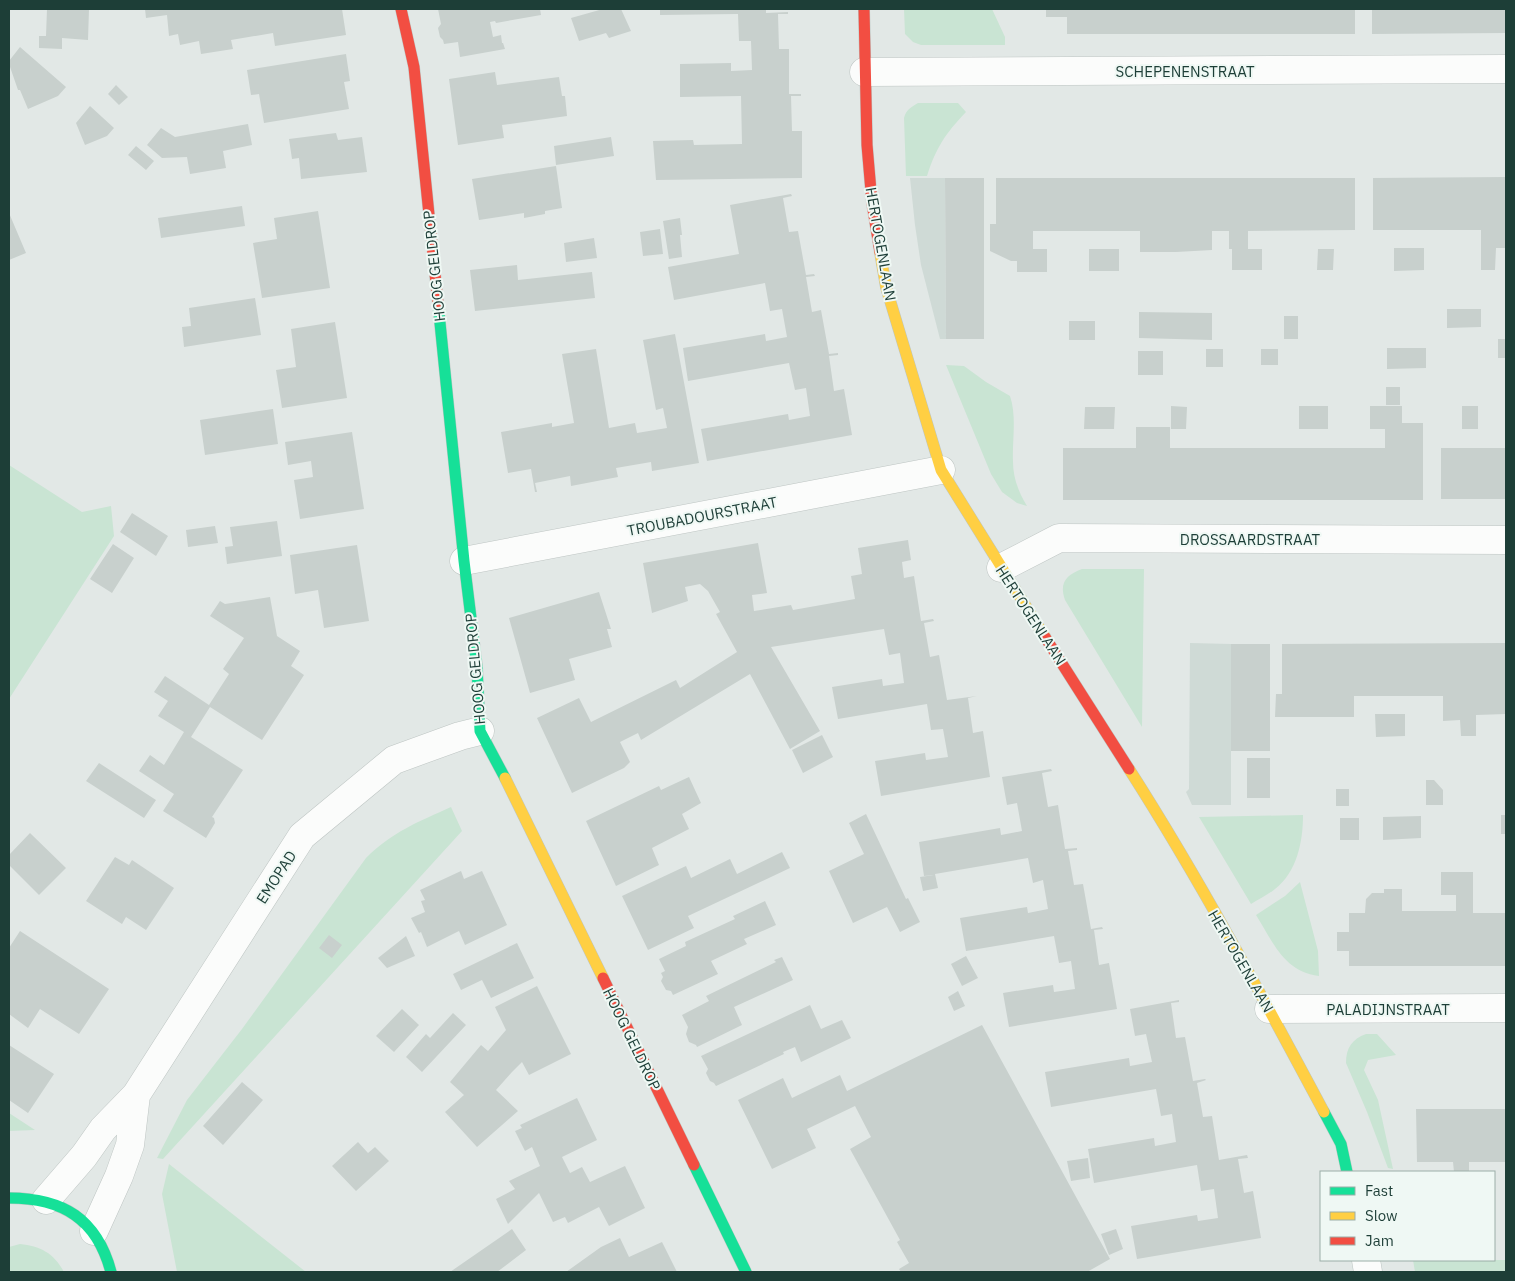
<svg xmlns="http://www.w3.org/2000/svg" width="1515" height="1281" viewBox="0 0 1515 1281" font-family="'IBM Plex Sans',sans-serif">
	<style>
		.built { fill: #cfdad6 }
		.green { fill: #c9e4d3 }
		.building { fill: #c8d0cd }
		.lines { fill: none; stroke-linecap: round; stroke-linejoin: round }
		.street-casing { stroke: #bec5c3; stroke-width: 29 }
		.fast-casing { stroke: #bdc6c3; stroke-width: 12 }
		.slow-casing { stroke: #bdc6c3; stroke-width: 12 }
		.jam-casing { stroke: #bdc6c3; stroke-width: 12 }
		.street { stroke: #fbfcfb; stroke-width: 28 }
		.fast { stroke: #16e098; stroke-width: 11 }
		.slow { stroke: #ffcf43; stroke-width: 11 }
		.jam { stroke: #f24e42; stroke-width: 11 }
		.labels { text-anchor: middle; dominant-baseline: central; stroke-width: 4; stroke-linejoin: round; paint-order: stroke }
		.street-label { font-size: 15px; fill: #1d3e37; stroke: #eff8f4 }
	</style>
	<rect width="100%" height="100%" fill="#e2e8e6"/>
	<!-- built -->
	<path class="built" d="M910,178h35l1,161h-6l-19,-74 -6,-40z
		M1190,643l41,1v161h-39l-6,-13 3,-3z"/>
	<!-- green -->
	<path class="green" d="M904,9h88l13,28v8h-84l-8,-3 -8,-8z
		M918,103h40l8,9c-21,22 -30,36 -39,64h-21l-2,-58c2,-8 7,-11 14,-15z
		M946,365l18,1 22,16 24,14c7,21 2,44 3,66 0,16 6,31 14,44l-10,-3 -15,-11 -11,-18z
		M9,465l73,47 29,-6 3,30 -105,163z
		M1082,569h62l-2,158 -77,-127c-6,-17 1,-25 17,-31z
		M451,807l11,24 -299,328 -6,-1 30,-58 55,-71 124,-171c26,-26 52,-36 85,-51z
		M1303,815c0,27 -6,57 -28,74 -7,6 -16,10 -24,15l-52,-87z
		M1300,882l18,69 1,25c-35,-4 -46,-34 -63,-61l29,-19z
		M1366,1034h11l19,21 -28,5 -4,10 14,30 15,69 -5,-1 -21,-56 -21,-49c0,-15 6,-24 20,-29z
		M9,1113l26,17 -26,1z
		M169,1164l137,108h-129l-15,-78z
		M20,1244c20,2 34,9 44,28h-55v-25z
		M1413,1260h93v12h-91z"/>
	<!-- building -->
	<path class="building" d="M47,9h42l-1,31 -26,-2v11l-23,-1v-12h7z
		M145,9h197l4,26 -71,11 -2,-13 -42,7 2,9 -32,5 -2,-13 -19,4 -2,-11 -9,2 -2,-21 -21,3z
		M438,9h102l1,6 -45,8 -1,-2 -5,1 3,15 8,-2 1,8h1l2,6 -45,8 -2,-15 -14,2 -1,-4 -3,-3 -2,-9 3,-4z
		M603,9h18l10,22 -22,7 -3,-5 -27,8 -8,-23z
		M660,9h106v4l22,-1v2h-10l1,35h10v45h12v2h-10l1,35h10v47l-146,2 -3,-39 40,-1 1,5 48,-1 -1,-48 -61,1v-33l51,-1v8l21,-1 -1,-29h-12l-1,-27 -78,1z
		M1046,9h309v25h-288v-17h-21z
		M1372,9h134v24l-134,1z
		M20,47l46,40 -8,9 -30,13 -8,-19h-2l-9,-26v-3z
		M346,54l4,27 -6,1 5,27 -85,14 -5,-29 -8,1 -4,-25z
		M495,72l2,13 62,-8 3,19h3l2,20 -65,9 2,13 -46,7 -9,-66z
		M116,85l12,12 -9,8 -11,-11z
		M90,106l24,22 -7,8 -22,9 -9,-22z
		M248,124l4,21 -29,6 3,17 -36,6 -3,-17 -25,1 -15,-13 14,-17 14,9z
		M336,133l2,7 24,-3 5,35 -66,7 -2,-21 -7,1 -3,-20z
		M611,137l3,19 -58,9 -2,-19z
		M136,146l18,15 -8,9 -18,-15z
		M556,166l6,42 -17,3v3l-21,4v-5l-45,7 -7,-41z
		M1506,177v71h-10l-1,22h-14v-40h-108v-52z
		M945,178h39v161h-38z
		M996,178h359v52l-107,1v18h14v21h-30v-21h-3v-18h-17v19l-36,2h-36v-21h-107v18h14v23h-30v-11h-6l-21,-10v-27h6z
		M791,194l1,2 -9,2 6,34 9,-1 8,44 8,-1 1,2 -9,1 6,35 9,-2 8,44 9,-1v2l-9,1 5,35 10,-2 8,46 -145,26 -6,-32 87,-15 1,6 21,-4 -4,-28 -11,2 -6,-27 -101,18 -5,-33 82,-14 1,7 21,-4 -5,-28 -12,2 -5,-28 -91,17 -6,-33 71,-13 -9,-49z
		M242,206l3,20 -84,12 -3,-20z
		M318,211l12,77 -68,10 -9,-55 24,-4 -3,-21z
		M9,213l17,40 -17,7z
		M680,218l2,17h-2l2,22 -13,2 -6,-38z
		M660,229l3,25 -20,2 -3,-24z
		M594,238l3,20 -31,4 -2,-19z
		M1394,248h30v22l-30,1z
		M1089,249h30v22h-30z
		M1318,249h16l-1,21h-16z
		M517,265l1,15 74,-8 3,26 -120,13 -5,-41z
		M255,298l6,37 -77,12 -2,-20 9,-1 -2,-18z
		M1447,309h34v18l-34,1z
		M1139,312l73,1v27l-73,-2z
		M1284,316h14v23h-14z
		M1069,321h26v19h-26z
		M335,322l12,76 -65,10 -6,-38 20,-3 -5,-38z
		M675,334l24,129 -47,8 -1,-9 -35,6 2,9 -47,9 -1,-10 -35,7 2,9h-2l-4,-23 -23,4 -7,-41 51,-9v4l22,-4 -12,-69 34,-5 13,79 26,-5 2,10 30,-5 -4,-20 -7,2 -13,-70z
		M1498,339h8v19h-8z
		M1387,348h39v20l-39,1z
		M1206,349h17v18h-17z
		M1261,349h17v16h-17z
		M1138,351h25v24h-25z
		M1386,387h14v18h-14z
		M1171,406l16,1 -1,22h-15z
		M1299,406h29v23h-29z
		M1370,406h32v17h21v77h-360v-52h73v-21h34v21h215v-19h-15z
		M1462,406h16v23h-16z
		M1085,407h30l-1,22h-30z
		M273,409l5,35 -73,11 -5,-35z
		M352,432l12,77 -64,10 -6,-39 19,-3 -2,-16 -23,4 -3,-23z
		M1441,448h65v51h-65z
		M132,513l36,23 -12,20 -36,-24z
		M277,521l5,35 -55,8 -2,-17 8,-1 -3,-19z
		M215,526l3,17 -30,4 -2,-17z
		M908,540l3,20 -9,2 2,16 10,-2 7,45 12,-2 1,2 -10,2 6,34 9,-2 8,45 30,-4 -9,2 5,35 10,-2 7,46 -109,19 -6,-35 50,-8 1,7 22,-3 -5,-28 -12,1 -4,-26 -89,15 -6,-32 50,-8 1,7 21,-3 -4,-30 -11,2 -5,-26 -113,18 49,84 -30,18 -40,-75 -109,66 -3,-7 -18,9 10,20 -6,6 -52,25 -35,-75 42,-20 12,24 85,-42 4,8 57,-36 -21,-38 4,-2 -12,-21 -8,-7 -15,3 3,14 -36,12 -9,-50 115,-20 9,50 -15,2 2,16 37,-6 2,5 62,-11 -4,-23 11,-2 -4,-26z
		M113,544l21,14 -22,35 -22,-14z
		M357,545l12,76 -45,7 -6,-38 -23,4 -5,-39z
		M599,592l12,37h-4l5,18 -43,12 6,21 -45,13 -21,-75z
		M270,597l7,39 23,15 -9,15 13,9 -42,65 -52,-33 -19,30 52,33 -31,47 2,1 1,5 -9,15 -43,-27 11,-17 -35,-23 11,-16 14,10 20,-33 -26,-16 10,-15 -14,-9 11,-16 44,29 20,-31 -6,-5 21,-31 -34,-22 10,-15 5,3z
		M1506,643v71l-30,1v21h-15l-1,-16 -17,1v-25h-89v21h-79l1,-23h6v-50z
		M1231,644h39v107h-39z
		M1375,714h30v22l-29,1z
		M822,735l11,22 -30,16 -11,-23z
		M1247,758h23v40h-23z
		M99,763l57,37 -12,18 -58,-37z
		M1051,769l1,2 -10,2 6,34 10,-2 7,44 12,-1v2l-9,1 6,34 9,-1 8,45 11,-2 1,2 -9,1 5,35 10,-2 8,46 -108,18 -6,-34 50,-8 1,7 21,-3 -4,-28 -12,2 -5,-27 -88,15 -6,-33 67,-11 1,6 20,-4 -5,-29 -10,3 -5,-25 -93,16 3,14 -15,3 -3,-14 14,-2 -10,1 -5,-34 81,-14 1,7 21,-4 -5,-28 -10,2 -5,-28z
		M689,777l12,26 -19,11 7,15 -37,19 7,17 -43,21 -30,-65 73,-35 2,4z
		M1426,780h8l9,10v15h-17z
		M1336,789h13v17h-13z
		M866,814l40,85 2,-1 12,24 -20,10 -13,-25 -34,16 -24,-52 35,-17 -15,-31z
		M1501,815h5v19h-5z
		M1421,816v22l-38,2v-23z
		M1340,818h19v22h-19z
		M30,833l36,35 -27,27 -30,-30v-10z
		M782,852l8,16 -102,48 6,12 -46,22 -26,-54 64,-30 5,12 39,-19 7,15z
		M115,857l14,8 3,-5 42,28 -28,42 -20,-13 -4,7 -36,-23z
		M461,871l3,8 18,-8 25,54 -42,20 -6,-14 -32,16 -6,-15 -2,1 -8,-15 14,-6 -4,-11 4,-1 -5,-10z
		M1441,872h32v41h33v53h-157v-15h-12v-19h12v-19h16l1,-14 6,-6h12v-4h18v22h54v-16h-15z
		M765,901l11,24 -32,14 3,5 -36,17 7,13 -45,21 -2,-4 -5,-1 -5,-9 2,-4 -2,-4 4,-2 -6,-12 27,-13 -1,-4 50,-23 -2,-3z
		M20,931l89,58 -30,45 -39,-25 -12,19 -19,-14v-66z
		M329,935l13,10 -10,13 -13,-10z
		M406,936l9,20 -28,12 -9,-10z
		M517,943l17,35 -43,20 -9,-18 -21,10 -8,-16z
		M966,956l12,22 -16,8 -11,-22z
		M782,957l11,23 -59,27 8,18 -45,22 -1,-2 -7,-3 -3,-8 2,-7 -6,-12 27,-14 -3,-5 70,-34 -2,-2z
		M537,986l34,68 -42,21 -7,-13 -10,10 -16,18 22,21 -41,36 -32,-35 19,-17 -14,-13 31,-37 7,6 18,-21 -11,-23z
		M958,991l7,15 -11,5 -6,-14z
		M1179,1000v2l-8,1 5,35 9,-1 8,44 12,-2 1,1 -9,3 6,34 9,-1 7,44 28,-5 1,3 -10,1 6,34 9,-2 8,47 -124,21 -6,-33 66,-11 1,6 20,-3 -4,-29 -13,2 -4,-26 -103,18 -6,-34 66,-11 1,8 21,-4 -4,-28 -11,2 -5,-27 -105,18 -6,-35 84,-14 1,8 22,-4 -6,-28 -11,2 -5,-27z
		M810,1005l11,24 21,-9 9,18 -50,24 -6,-15 -12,5 1,2 -68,32 -2,-3 -4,-2 -4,-8 2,-4 -7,-13z
		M402,1009l17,16 -25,27 -18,-16z
		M453,1013l13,12 -44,47 -16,-15 20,-23 4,4z
		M982,1025l128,234 -23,13h-186l-2,-3 10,-6 -12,-21 3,-2 -50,-91 21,-12 -16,-31 -48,23 9,19 -44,21 -34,-69 45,-22 9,20 48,-23 7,16z
		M9,1045l45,29 -26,39 -19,-13z
		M242,1082l21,18 -40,45 -20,-19z
		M577,1098l20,42 -35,17 8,16 12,-6 8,15 35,-16 20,42 -36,18 -10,-19 -31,16 -3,-6 -12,5 -14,-29 -31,31 -12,-25 19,-10 -6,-8 31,-15 -8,-19 -7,4 -10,-20 7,-3 -2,-3z
		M1416,1109h90v53h-37v10h-15l-1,-10h-36z
		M358,1142l10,11 7,-6 14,14 -33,30 -24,-25z
		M1088,1158l2,20 -19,3 -4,-20z
		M512,1229l14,21 -29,22h-47z
		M1116,1229l7,20 -14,6 -8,-21z
		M620,1238l9,19 33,-15 15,30h-111l35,-25z"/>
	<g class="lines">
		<defs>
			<path id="street" d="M864,72l642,-3
				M464,561l477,-91
				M1001,568l58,-30 447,2
				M1269,1009l237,-1
				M46,1200l38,-44 19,-27 33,-34 166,-259 92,-76 66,-24 20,-5
				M94,1231l25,-55 11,-31 6,-50
				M1366,1260l2,12"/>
			<path id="fast" d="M438,303l26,258 13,106 3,64 25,47
				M1324,1112l17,32 6,28
				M694,1165l52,107
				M9,1198c54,0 88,21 102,74"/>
			<path id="slow" d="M880,252l6,35 55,183 104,167
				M1129,769c71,111 133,227 195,343
				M505,778l98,200"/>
			<path id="jam" d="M401,9l13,58 24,236
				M864,9l3,136 5,58 8,49
				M1045,637l84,132
				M603,978l91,187"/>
		</defs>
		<!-- street casing -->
		<use href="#street" class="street-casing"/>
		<!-- fast casing -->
		<use href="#fast" class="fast-casing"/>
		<!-- slow casing -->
		<use href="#slow" class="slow-casing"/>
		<!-- jam casing -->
		<use href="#jam" class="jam-casing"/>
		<!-- street -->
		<use href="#street" class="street"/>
		<!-- fast -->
		<use href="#fast" class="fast"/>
		<!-- slow -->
		<use href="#slow" class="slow"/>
		<!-- jam -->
		<use href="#jam" class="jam"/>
	</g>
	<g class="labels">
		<!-- street labels -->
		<g class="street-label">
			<text x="1185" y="71">SCHEPENENSTRAAT</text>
			<text transform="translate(881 244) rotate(80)">HERTOGENLAAN</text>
			<text transform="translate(434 266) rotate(-96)">HOOG GELDROP</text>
			<text transform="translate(702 516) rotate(-11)">TROUBADOURSTRAAT</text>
			<text x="1250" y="539">DROSSAARDSTRAAT</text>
			<text transform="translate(1031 615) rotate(57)">HERTOGENLAAN</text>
			<text transform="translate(475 669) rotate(-95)">HOOG GELDROP</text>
			<text transform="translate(276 877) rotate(-57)">EMOPAD</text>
			<text transform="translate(1241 961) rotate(60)">HERTOGENLAAN</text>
			<text x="1388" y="1009">PALADIJNSTRAAT</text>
			<text transform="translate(632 1039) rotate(64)">HOOG GELDROP</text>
		</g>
	</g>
	<!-- border -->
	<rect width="1515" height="1281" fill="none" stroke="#1d3e37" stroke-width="20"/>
	<!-- legend -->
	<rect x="1320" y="1171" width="175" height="90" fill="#eff8f4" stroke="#9baea8"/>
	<rect x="1330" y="1187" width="25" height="8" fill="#16e098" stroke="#9baea8"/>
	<text x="1365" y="1196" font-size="15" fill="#1d3e37">Fast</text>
	<rect x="1330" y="1212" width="25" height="8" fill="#ffcf43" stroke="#9baea8"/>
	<text x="1365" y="1221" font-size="15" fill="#1d3e37">Slow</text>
	<rect x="1330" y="1237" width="25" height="8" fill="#f24e42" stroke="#9baea8"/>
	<text x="1365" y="1246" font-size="15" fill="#1d3e37">Jam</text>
</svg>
